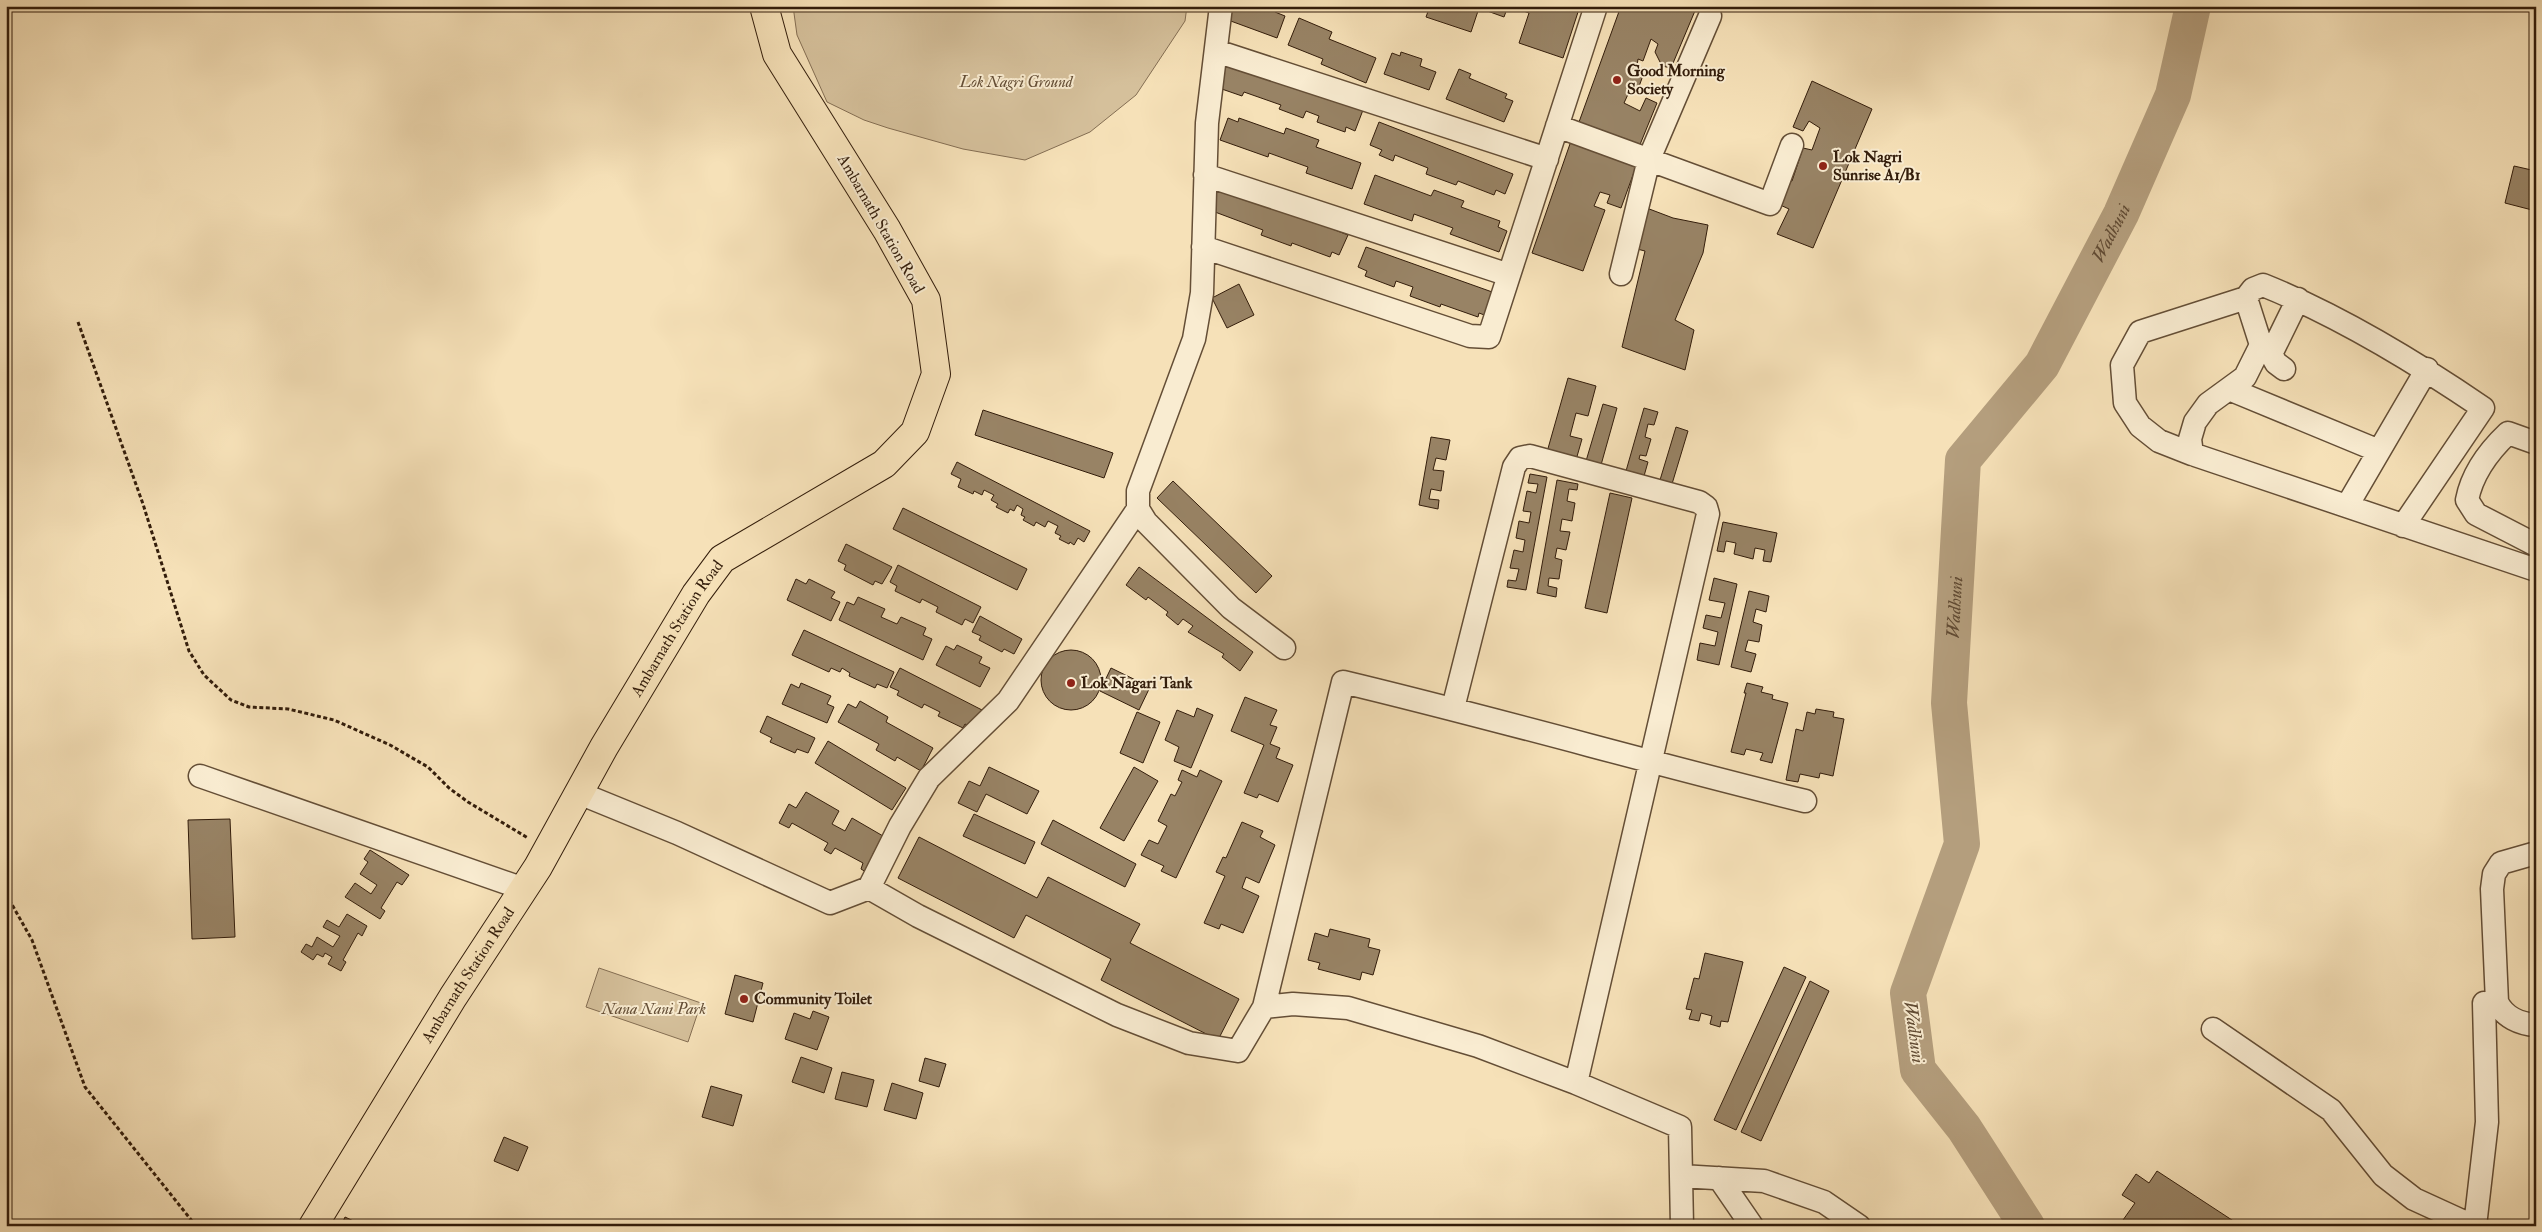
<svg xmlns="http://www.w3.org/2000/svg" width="2542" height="1232" viewBox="0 0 2542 1232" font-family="'IM FELL Double Pica',serif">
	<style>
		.park { fill: #d5c09b; stroke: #846e53 }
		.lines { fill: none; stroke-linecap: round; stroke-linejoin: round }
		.river { stroke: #b49e7d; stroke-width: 36 }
		.building { fill: #988365; stroke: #331d0b }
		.minor-casing { stroke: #644e36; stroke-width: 25 }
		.major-casing { stroke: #331d0b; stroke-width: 30 }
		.path { stroke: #331d0b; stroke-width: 3; stroke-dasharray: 4 2.5; stroke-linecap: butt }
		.minor { stroke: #f9ecd1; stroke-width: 22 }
		.major { stroke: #f6e1b8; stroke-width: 28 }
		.poi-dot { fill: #8f2418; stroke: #f9ecd1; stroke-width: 2 }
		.labels { text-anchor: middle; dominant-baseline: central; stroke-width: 4; stroke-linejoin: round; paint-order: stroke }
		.poi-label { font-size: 16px; font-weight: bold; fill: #331d0b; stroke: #f9ecd1; text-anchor: start }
		.park-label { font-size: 16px; font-style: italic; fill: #644e36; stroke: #f9ecd1 }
		.street-label { font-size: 16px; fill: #331d0b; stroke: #f9ecd1 }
		.water-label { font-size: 18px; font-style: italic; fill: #604a33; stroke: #f9ecd1 }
	</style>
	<rect width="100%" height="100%" fill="#f6e1b8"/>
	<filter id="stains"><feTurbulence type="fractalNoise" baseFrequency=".004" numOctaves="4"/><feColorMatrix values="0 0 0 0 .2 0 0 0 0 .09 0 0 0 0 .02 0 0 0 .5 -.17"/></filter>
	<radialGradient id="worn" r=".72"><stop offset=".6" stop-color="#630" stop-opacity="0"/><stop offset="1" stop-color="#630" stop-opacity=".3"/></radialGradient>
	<!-- park -->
	<path class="park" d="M793,6h394l-2,15 -49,74 -46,37 -65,28 -62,-11 -75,-21 -24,-8 -37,-18 -30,-67z
		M599,968l102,35 -13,39 -102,-35z"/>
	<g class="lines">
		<!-- river -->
		<path class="river" id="s1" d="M2027,1226l-63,-98 -46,-58 -10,-77 54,-149 -13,-141 14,-243 79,-95 79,-151 52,-119 20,-89"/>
	</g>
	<!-- building -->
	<path class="building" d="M1234,6l43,1 -2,5 10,4 -8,22 -49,-18z
		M1430,6h78l-4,11 -25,-9 -8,24 -45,-15z
		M1510,6h70l-17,52 -44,-15 10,-30z
		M1621,6h76l-26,62 -9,-2 -7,-14 3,-8 -7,-5 -8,22 -5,-2 -1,7 8,4 -8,22 -7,-2 -6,13 16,8 6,-13 11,5 -18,44 -60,-25z
		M1299,18l33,14 -3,7 47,19 -10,25 -45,-19 2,-5 -35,-14z
		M1401,52l21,7 -2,7 16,6 -7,18 -45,-16 8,-21 8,3z
		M1225,62l138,48 -8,21 -9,-4 -1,5 -28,-10 2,-6 -13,-5 -3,7 -24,-9 2,-4 -37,-13 -2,4 -26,-9z
		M1459,69l12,5 -2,4 38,16 -2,4 8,3 -9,21 -58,-23z
		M1812,81l60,28 -59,139 -36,-14 12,-25 -11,-5 8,-23h6l11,-33 9,2 8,-22 -11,-7 -6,10 -10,-4z
		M1228,118l10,4 1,-4 45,16 2,-6 33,12 -3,7 45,16 -9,26 -46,-16 2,-6 -39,-14 -1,4 -48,-17z
		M1379,122l134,52 -8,20 -9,-4 -2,5 -36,-14 -2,4 -30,-11 2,-6 -33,-13 -2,6 -14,-6 3,-5 -12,-5z
		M1571,141l66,23 -16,44 -14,-5 3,-8 -10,-3 -6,14 11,4 -22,61 -51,-18z
		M2514,166l22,5v40l-31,-8z
		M1375,175l56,21 3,-6 30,11 -3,6 39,14 -2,6 9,4 -8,21 -49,-18 3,-6 -39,-14 -2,7 -48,-17z
		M1217,184l131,51 -9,20 -7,-3 -2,5 -38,-14 -1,3 -30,-11 2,-5 -56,-21z
		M1644,207l29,11 35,7 -5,28 -28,67 19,10 -9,40 -63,-23 23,-96 -8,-2z
		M1366,247l129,46 -8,23 -8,-3 -1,4 -37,-13 -1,3 -30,-11 3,-9 -17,-6 -2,6 -29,-11 2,-5 -9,-4z
		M1239,284l15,31 -27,13 -15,-30z
		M1568,378l28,8 -8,30 -12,-3 -6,23 12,3 -6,21 -29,-8z
		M1603,404l14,4 -16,57 -15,-4z
		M1644,408l14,4 -4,13 -6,-1 -3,13 6,2 -5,17 -6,-1 -1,4 9,3 -4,14 -18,-5z
		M983,410l130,43 -9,25 -129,-43z
		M1676,427l12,4 -16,53 -12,-4z
		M1431,437l19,3 -4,20 -10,-2 -3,12 11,1 -3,20 -10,-2 -2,10 10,1 -1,9 -19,-4z
		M957,462l133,69 -6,11 -6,-4 -4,7 -4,-3 -1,2 -10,-5 2,-3 -6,-3 3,-7 -10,-5 -3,6 -9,-5 -2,4 -11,-6 2,-3 -4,-2 2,-6 -6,-4 -3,6 -4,-2 -2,4 -12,-6 2,-3 -7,-4 3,-5 -10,-5 -2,5 -8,-4 -1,3 -15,-7 3,-8 -10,-5z
		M1530,474l17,3 -21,113 -19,-3 1,-7 8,1 3,-12 -9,-1 4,-18 9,2 2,-12 -9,-2 3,-17 10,2 2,-11 -8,-1 4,-20 9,2 2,-9 -10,-1z
		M1557,480l21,4 -1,6 -8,-1 -2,12 8,2 -3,18 -10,-2 -2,12 10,1 -4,18 -9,-2 -2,10 7,2 -3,19 -10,-1 -1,8 9,2 -1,9 -19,-4z
		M1173,481l99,95 -16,17 -99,-95z
		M1610,493l22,5 -25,115 -22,-5z
		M903,508l124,61 -10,21 -124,-61z
		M1723,522l54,11 -6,29 -8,-1 2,-11 -10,-2 -2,11 -19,-5 2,-11 -10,-2 -2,11 -7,-1z
		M846,544l46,23 -10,17 -7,-3 -2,4 -29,-15 2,-5 -8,-4z
		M898,565l83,42 -8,16 -8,-4 -3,6 -26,-13 2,-5 -16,-8 -2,4 -25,-12 2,-5 -7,-4z
		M1139,567l114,85 -13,19 -18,-14 2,-3 -36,-22 5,-6 -10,-7 -5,6 -12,-10 2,-3 -20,-15 -2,3 -20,-15z
		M1714,578l23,6 -18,81 -22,-5 3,-17 15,3 3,-14 -15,-4 3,-13 15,3 4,-15 -16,-3z
		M796,579l10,5 3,-5 26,13 -4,6 9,4 -9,19 -44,-21z
		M1749,591l20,5 -3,16 -10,-3 -3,13 9,3 -3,17 -11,-2 -3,11 11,3 -5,18 -20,-5z
		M858,597l27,12 -4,8 16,7 4,-7 25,11 -3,7 9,4 -9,21 -84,-40 8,-18 7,3z
		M980,616l42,23 -8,15 -10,-5 -2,3 -23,-12 2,-4 -9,-4z
		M804,630l90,42 -7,16 -10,-4 -2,4 -26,-12 1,-3 -8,-5 -2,4 -9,-4 -2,4 -37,-17z
		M957,645l25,12 -3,6 11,5 -10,19 -44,-22 10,-19 8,4z
		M1041 680a30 30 0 1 1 60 0a30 30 0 1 1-60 0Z
		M900,668l84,43 -10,18 -9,-5 -2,4 -25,-12 2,-4 -16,-8 -2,4 -25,-13 2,-4 -9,-4z
		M1111,668l39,19 -11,23 -39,-19z
		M801,683l30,13 -4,8 7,3 -7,16 -45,-19 9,-20 8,4z
		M1747,683l16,4 -2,5 12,3 -1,4 16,4 -16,60 -12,-3 3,-7 -17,-4 -2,6 -13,-3 15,-59h-2z
		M1245,697l32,13 -7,15 7,2 -7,17 10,4 -4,10 17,7 -15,37 -19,-8 -2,4 -13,-5 20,-48 -33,-14z
		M860,701l28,16 -2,5 47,26 -12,23 -24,-14 -2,4 -19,-11 3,-6 -41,-22 10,-18 8,4z
		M1197,708l16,7 -22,53 -17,-7 5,-14 -14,-7 12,-30 17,7z
		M1816,709l18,3 -1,5 11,2 -11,57 -13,-3 -1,5 -19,-4 -2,8 -12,-2 10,-51 7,2 4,-19 8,2z
		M1137,712l23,10 -17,41 -23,-10z
		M767,716l48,22 -7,15 -11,-4 -2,4 -25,-11 2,-4 -12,-6z
		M828,741l78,47 -14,22 -77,-47z
		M989,767l50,24 -12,23 -41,-20 -9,18 -19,-9 11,-22 11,5z
		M1134,767l24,14 -34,60 -24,-13z
		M1182,770l15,7 3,-7 22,11 -46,97 -15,-7 3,-5 -23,-11 8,-15 9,4 9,-18 -9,-5 13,-27 4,2 7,-14 -4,-2z
		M806,792l33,19 -7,13 13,7 7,-13 31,18 -10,18 7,4 -9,17 -10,-6 2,-6 -28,-15 -4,6 -7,-4 4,-7 -36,-20 -3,5 -10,-5 10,-19 7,4z
		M974,814l61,28 -10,22 -62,-28z
		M230,819l5,118 -43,2 -4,-119z
		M1053,820l83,44 -11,23 -84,-43z
		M1242,822l21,9 -3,6 15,8 -16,38 -13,-6 -4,11 17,8 -16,37 -22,-9 -2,5 -15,-6 21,-47 -9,-4 7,-15 3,1z
		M919,837l118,61 11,-21 92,47 -10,19 109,56 -21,41 -117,-60 10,-21 -85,-44 -12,23 -116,-60z
		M370,850l39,25 -7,10 -5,-3 -16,26 4,3 -5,8 -35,-22 10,-14 16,11 6,-9 -17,-11 8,-12 -4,-3z
		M347,914l20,12 -5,10 -4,-3 -15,27 3,2 -5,9 -13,-7 4,-7 -7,-4 -2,4 -6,-3 -4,6 -12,-8 5,-8 6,3 5,-10 16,10 7,-11 -17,-9 4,-7 12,7z
		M1330,929l40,10 -2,8 12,3 -7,25 -11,-3 -2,8 -42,-11 2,-6 -12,-3 7,-27 13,4z
		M1705,953l38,9 -15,60 -7,-1 -1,6 -10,-3 2,-8 -11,-3 -2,8 -10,-2 3,-9 -6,-1 8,-31 5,1z
		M1784,967l22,10 -70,153 -22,-10z
		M735,975l28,8 -10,39 -28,-8z
		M1810,981l19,10 -68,150 -20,-9z
		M813,1011l16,6 -12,33 -32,-11 9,-26 16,6z
		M801,1057l31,11 -8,25 -32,-11z
		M925,1058l21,6 -7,23 -20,-6z
		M842,1072l32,8 -7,27 -32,-8z
		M892,1083l31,10 -7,26 -32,-9z
		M711,1086l31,9 -9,31 -31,-9z
		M504,1137l24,10 -10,24 -24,-10z
		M2157,1171l78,51 -3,4h-100l-9,-6 12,-17 -13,-8 14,-21 13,9z
		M345,1217l19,9h-23z"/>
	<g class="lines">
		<defs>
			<path id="minor" d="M1221,6l-14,117 -5,170 -8,46 -56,152v18l8,13 85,86 53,40
				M1216,51l331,108
				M1557,126l213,78 22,-59
				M1205,175l304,100
				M1203,247l267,89 19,1 107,-331
				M1621,274l28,-115 61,-143
				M2284,369l-8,-6 -5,-9 27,-55
				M2229,389l150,62
				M2536,443l-28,-10c-19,18 -36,41 -41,67l9,14 60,31
				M2192,454l-2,-15 5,-17 13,-18 37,-27 16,-32 -15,-47
				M2347,506l80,-137
				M2403,526l80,-118c-69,-47 -143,-92 -220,-123l-10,4 -7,9 -106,34 -18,33 3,38 15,23 19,15 33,13 344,116
				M1453,708l61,-241 6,-9 10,-2 169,46 7,5 2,7 -132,569
				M200,776l324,113
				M579,793l98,40 153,70 39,-15 49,28 199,99 72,28 49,8 26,-44 29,-3 55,4 130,38 98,37 104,44 2,99
				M2536,853l-35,10 -7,11 -2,15 5,113c7,15 23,22 39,23
				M869,888l31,-62 29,-48 79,-77 130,-192
				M1264,1007l79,-325c155,37 307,81 462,119
				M2213,1029l118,81 52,65 31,24 59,27
				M1681,1176l83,5 60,21 35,24
				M1719,1178l33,48
				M2475,1226l12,-104 -3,-119"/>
			<g id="major">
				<path id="s2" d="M313,1226l140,-229 85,-130 66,-120 92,-153 26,-35 162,-95 31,-32 21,-58 -10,-74 -39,-70 -110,-176 -13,-48"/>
			</g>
		</defs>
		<!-- minor casing -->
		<use href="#minor" class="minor-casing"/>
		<!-- major casing -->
		<use href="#major" class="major-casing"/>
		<!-- path -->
		<path class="path" d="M78,322l65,182 46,147 15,24 27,25 18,7 39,2 46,11 56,25 38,22 21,21 19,14 60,36
			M6,894l26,46 53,147 111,139"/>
		<!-- minor -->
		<use href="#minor" class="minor"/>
		<!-- major -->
		<use href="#major" class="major"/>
	</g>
	<!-- markers -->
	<g class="poi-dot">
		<circle cx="1617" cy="80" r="5"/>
		<circle cx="1823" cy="166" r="5"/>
		<circle cx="1071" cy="683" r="5"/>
		<circle cx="744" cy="999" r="5"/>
	</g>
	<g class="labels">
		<!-- poi labels -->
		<g class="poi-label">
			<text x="1627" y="71">Good Morning<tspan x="1627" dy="18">Society</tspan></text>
			<text x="1833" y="157">Lok Nagri<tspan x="1833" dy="18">Sunrise A1/B1</tspan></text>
			<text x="1081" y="683">Lok Nagari Tank</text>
			<text x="754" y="999">Community Toilet</text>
		</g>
		<!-- park labels -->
		<g class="park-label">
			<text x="1016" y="82">Lok Nagri Ground</text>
			<text x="654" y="1009">Nana Nani Park</text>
		</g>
		<!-- street labels -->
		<g class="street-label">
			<text transform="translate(881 224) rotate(60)">Ambarnath Station Road</text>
			<text stroke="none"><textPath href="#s2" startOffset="700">Ambarnath Station Road</textPath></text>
			<text stroke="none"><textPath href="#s2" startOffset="295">Ambarnath Station Road</textPath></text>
		</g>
		<!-- water labels -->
		<g class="water-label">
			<text stroke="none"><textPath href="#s1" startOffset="1084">Wadhuni</textPath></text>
			<text stroke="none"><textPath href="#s1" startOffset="664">Wadhuni</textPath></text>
			<text transform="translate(1914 1032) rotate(82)">Wadhuni</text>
		</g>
	</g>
	<!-- margin -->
	<rect width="2542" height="1232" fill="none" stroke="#f6e1b8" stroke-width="25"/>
	<rect x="8" y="8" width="2527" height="1217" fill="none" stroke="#331d0b" stroke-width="2.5"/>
	<rect x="12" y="12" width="2517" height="1207" fill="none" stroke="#331d0b"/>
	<rect width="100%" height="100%" filter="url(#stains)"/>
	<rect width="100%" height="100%" fill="url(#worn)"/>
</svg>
